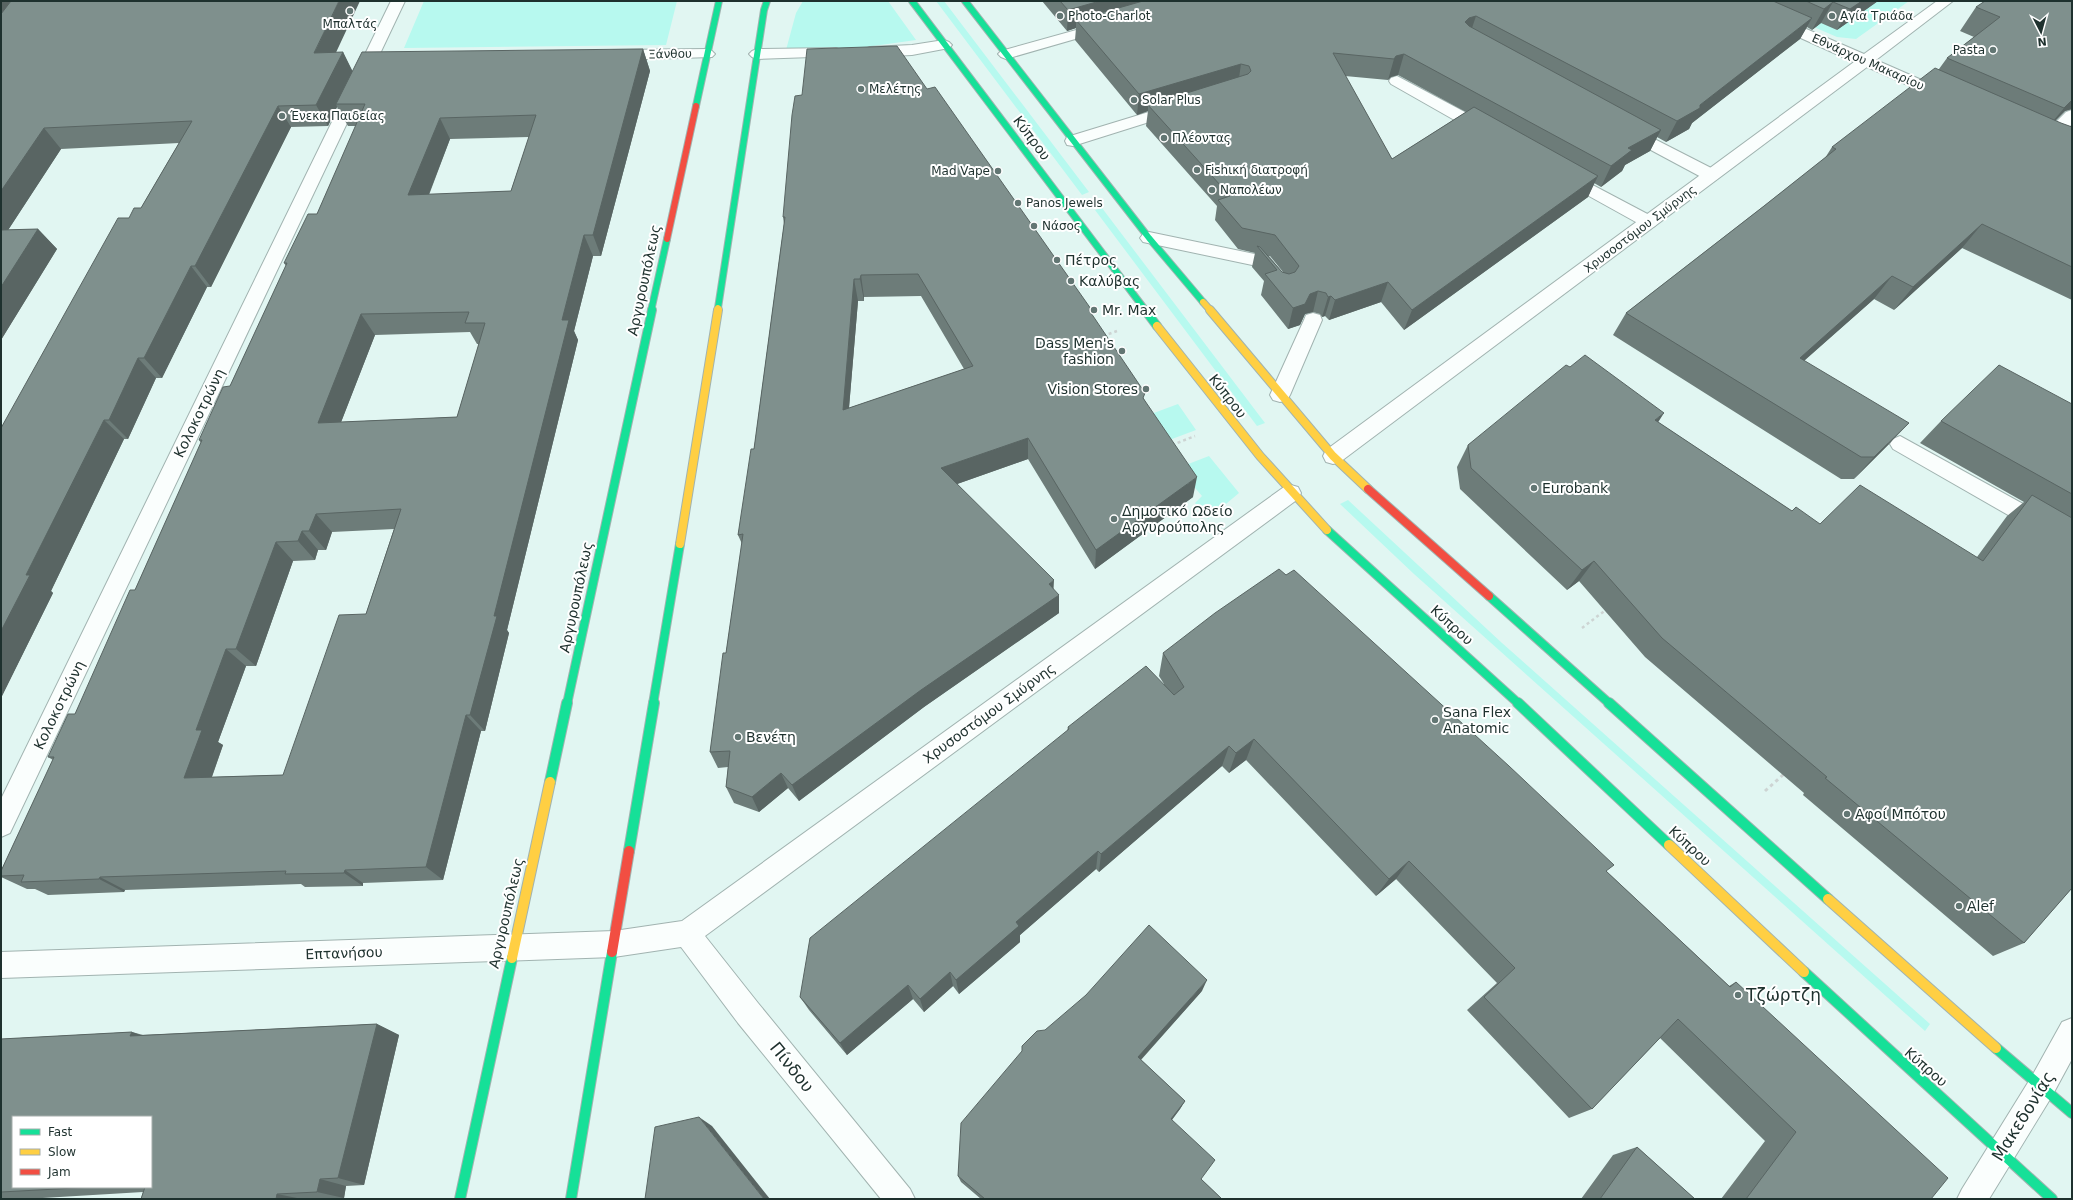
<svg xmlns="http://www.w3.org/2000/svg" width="2073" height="1200" viewBox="0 0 2073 1200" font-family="'DejaVu Sans',sans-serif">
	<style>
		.green { fill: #b7f9ef }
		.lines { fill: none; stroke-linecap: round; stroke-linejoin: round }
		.lane-casing { stroke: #a1b3b0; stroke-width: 2 }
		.street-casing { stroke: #a1b3b0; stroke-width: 2 }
		.fast-far2-casing { stroke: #a1b3b0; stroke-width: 8 }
		.fast-far1-casing { stroke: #a1b3b0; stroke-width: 10 }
		.fast-casing { stroke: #a1b3b0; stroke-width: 12 }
		.slow-far2-casing { stroke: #a1b3b0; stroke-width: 8 }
		.slow-far1-casing { stroke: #a1b3b0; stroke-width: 10 }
		.slow-casing { stroke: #a1b3b0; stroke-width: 12 }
		.jam-far2-casing { stroke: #a1b3b0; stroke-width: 8 }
		.jam-far1-casing { stroke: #a1b3b0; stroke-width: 10 }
		.jam-casing { stroke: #a1b3b0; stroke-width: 12 }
		.path-far1 { stroke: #cdd4d3; stroke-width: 2.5; stroke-dasharray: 3 3; stroke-linecap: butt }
		.path { stroke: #cdd4d3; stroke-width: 3; stroke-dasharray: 3.5 3.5; stroke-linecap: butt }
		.lane { fill: #fafefd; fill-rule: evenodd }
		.street { fill: #fafefd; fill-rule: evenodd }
		.fast-far2 { stroke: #16e098; stroke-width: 6 }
		.fast-far1 { stroke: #16e098; stroke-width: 8 }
		.fast { stroke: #16e098; stroke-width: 10 }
		.slow-far2 { stroke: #ffcf43; stroke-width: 6 }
		.slow-far1 { stroke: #ffcf43; stroke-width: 8 }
		.slow { stroke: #ffcf43; stroke-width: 10 }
		.jam-far2 { stroke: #f24e42; stroke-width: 6 }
		.jam-far1 { stroke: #f24e42; stroke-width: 8 }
		.jam { stroke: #f24e42; stroke-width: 10 }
		.wall { fill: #6d7c79; fill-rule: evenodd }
		.shaded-wall { fill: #596563 }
		.building { fill: #7f908d; stroke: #596563; fill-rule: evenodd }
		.poi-dot { fill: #627673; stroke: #fff; stroke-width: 1.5 }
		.labels { text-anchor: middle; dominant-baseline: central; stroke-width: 4; stroke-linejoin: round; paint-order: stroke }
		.far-poi-label { font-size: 12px; fill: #1e312e; stroke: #fff; text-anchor: start }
		.far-street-label { font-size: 12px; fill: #1e312e; stroke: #fff }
		.street-label { font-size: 14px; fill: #1e312e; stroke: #fff }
		.poi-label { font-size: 14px; fill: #1e312e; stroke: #fff; text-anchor: start }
		.near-poi-label { font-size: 17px; fill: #1e312e; stroke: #fff; text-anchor: start }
		.near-street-label { font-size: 17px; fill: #1e312e; stroke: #fff }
	</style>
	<rect width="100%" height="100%" fill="#e1f6f2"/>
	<!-- green -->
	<path class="green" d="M424,1h253l-11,44 -262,3z
		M803,1h85l28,39 -57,8 -73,2 10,-37z
		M936,1h8l145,191 -7,3z
		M1754,1h155l-53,38 -19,-2z
		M1102,208l163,215 -8,3 -162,-216z
		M1178,404l18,26 -32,12 -21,-25z
		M1209,456l30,37 -31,26 -13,-16 7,-7 -24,-28z
		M1348,500l154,143 428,381 -5,7 -511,-457 -74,-70z"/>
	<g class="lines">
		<defs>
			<path id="lane" d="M1105,22l5,1 2,3 -2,3 -104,30 -5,-2 -3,-3 3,-3z
				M1397,76l94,50 2,4 -2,4 -6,1 -6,-1 -88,-50 -2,-3 2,-3z
				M1175,104l6,2 2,3 -2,3 -108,34 -6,-1 -2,-4 2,-4z
				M2072,110v14c-9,10 -17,24 -31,21l-2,-4 2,-4 25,-25z
				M1627,125l90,46 2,4 -2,4 -6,1 -6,-1 -84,-45 -2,-4 2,-4z
				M1566,171l89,47 3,4 -3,4 -6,2 -6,-2 -83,-46 -2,-4 2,-4z
				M1149,232l120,25 16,20 -3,4 -6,2 -6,-2 -13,-15 -114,-24 -3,-4 3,-4z
				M1313,313l7,2 2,5 -32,75 -3,5 -7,2 -7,-2 -3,-5 34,-75 2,-5z
				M1900,436l172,95v19l-8,-3 -171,-98 -3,-5 3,-5z"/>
			<path id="street" d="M391,1h14l-395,832 -9,4v-38z
				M1723,1h19l122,53 73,-53h16l-77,59 73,32 2,3 -2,3h-12l-70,-31 -527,395 -7,2 -7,-2 -3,-6 3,-6 528,-388 -129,-58z
				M944,40l5,2 3,3 -3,3 -37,7 -42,2 -5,-2 -3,-3 3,-3 5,-2 42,-2z
				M836,48l5,2 3,3 -3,3 -84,3 -5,-2 -3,-3 3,-3 5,-2z
				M707,49l5,2 3,3 -3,3 -98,3 -5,-2 -3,-3 3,-3 5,-2z
				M1291,485l7,2 3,6 -3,6 -593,437 53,67 152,186 5,10h-34l-143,-176 -57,-76 -67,10 -613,21v-26l613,-21 68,-10 602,-434z
				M2072,1018v41l-20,37 -63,103h-32l5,-10 70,-113 30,-54z"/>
			<path id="fast-far2" d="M912,1l234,310
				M965,1l184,237 54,64
				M696,106l23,-105
				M718,308l46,-298 3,-9
				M651,311l16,-72"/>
			<path id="fast-far1" d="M1145,310l12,16
				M1327,530l192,174
				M1489,596l121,108
				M567,704l85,-394
				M653,704l27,-160"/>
			<path id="fast" d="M1518,703l151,142
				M1609,703l219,196
				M550,782l17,-79
				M629,851l25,-148
				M1804,972l248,227
				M1996,1048l76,65
				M460,1199l52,-241
				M571,1199l41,-247"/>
			<path id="slow-far2" d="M1203,302l8,9
				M717,311l1,-3"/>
			<path id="slow-far1" d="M1210,310l123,146 35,33
				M1157,326l103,130 67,74
				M680,544l38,-234"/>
			<path id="slow" d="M1669,845l135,127
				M1828,899l168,149
				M512,958l38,-176"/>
			<path id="jam-far2" d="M667,239l29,-133"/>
			<path id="jam-far1" d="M1368,489l121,107"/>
			<path id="jam" d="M612,952l17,-101"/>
		</defs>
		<!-- lane casing -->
		<use href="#lane" class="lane-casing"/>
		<!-- street casing -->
		<use href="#street" class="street-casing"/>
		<!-- fast-far2 casing -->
		<use href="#fast-far2" class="fast-far2-casing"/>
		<!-- fast-far1 casing -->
		<use href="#fast-far1" class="fast-far1-casing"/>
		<!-- fast casing -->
		<use href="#fast" class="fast-casing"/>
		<!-- slow-far2 casing -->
		<use href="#slow-far2" class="slow-far2-casing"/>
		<!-- slow-far1 casing -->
		<use href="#slow-far1" class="slow-far1-casing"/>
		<!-- slow casing -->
		<use href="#slow" class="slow-casing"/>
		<!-- jam-far2 casing -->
		<use href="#jam-far2" class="jam-far2-casing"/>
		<!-- jam-far1 casing -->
		<use href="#jam-far1" class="jam-far1-casing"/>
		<!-- jam casing -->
		<use href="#jam" class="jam-casing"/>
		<!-- path-far1 -->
		<path class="path-far1" d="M1103,336l14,-5
			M1172,445l23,-9
			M1582,628l25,-19"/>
		<!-- path -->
		<path class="path" d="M1765,791l19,-17"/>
		<!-- lane -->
		<use href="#lane" class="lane"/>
		<!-- street -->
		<use href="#street" class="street"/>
		<!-- fast-far2 -->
		<use href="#fast-far2" class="fast-far2"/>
		<!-- fast-far1 -->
		<use href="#fast-far1" class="fast-far1"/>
		<!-- fast -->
		<use href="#fast" class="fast"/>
		<!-- slow-far2 -->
		<use href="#slow-far2" class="slow-far2"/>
		<!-- slow-far1 -->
		<use href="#slow-far1" class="slow-far1"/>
		<!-- slow -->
		<use href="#slow" class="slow"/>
		<!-- jam-far2 -->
		<use href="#jam-far2" class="jam-far2"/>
		<!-- jam-far1 -->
		<use href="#jam-far1" class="jam-far1"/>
		<!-- jam -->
		<use href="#jam" class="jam"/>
	</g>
	<!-- wall -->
	<path class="wall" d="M1,1l335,52 7,-1 9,19 291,-22 7,22 -49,185h-8l-19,75 4,9 -71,290 2,3 -24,98h-4l-38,149 -80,3v3l-58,1 -4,-3 -176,6 -1,2 -76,3 -13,-6h-8l-26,-12v-6l52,-111 -5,-3 27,-43 60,-124 66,-147 -2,-3 31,-54 56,-120 -2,-3 33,-49 39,-88h-8l-11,-19 -9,19 -37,1 -80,160h-4l-45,91h-6l-28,61h-4l-73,152 2,2 -52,105v-270l128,-210 12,-10 38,-65 -118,6 -53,81 30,-1 19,20 -56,91zM529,137l-18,54 -82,4 21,-56zM470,332l7,12h2l-22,73 -116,5 34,-87zM394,529l-28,85 -83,161 -71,2 11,-32 -5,-3 28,-76h10l37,-105 22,-1 3,-10h8l6,-18z
		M1042,1h836l-41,29 -16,-7 -9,7 -5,-3 -7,12 -108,84 -3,6 -23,13 -9,-5 -7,14 -25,14 -3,6 -21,16 -7,-4 -6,14 -184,133 -23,-28 -52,18 -4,-4 -3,1 -2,-3 -7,-2 -8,2 -5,11 -12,4 -27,-34 3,-14 -12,-14 3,-14 -17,-4 -23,-29 2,-14 -71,-80 2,-15 -11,4 -62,-75 1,-12 -9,3zM1398,75l68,37 -74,47 -47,-83 43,4 3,-3zM1268,256h2l13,16h-1z
		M2072,1v108l-7,2 -10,10 16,6 1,-1v174l-110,-52 -68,62 -20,-11 -70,62 85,83 -35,35h-13l-228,-144 13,-22 138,-107 61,-48 7,-11 107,-78 8,-11 27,-21 -14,-6 16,-24z
		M927,89l163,224 54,86 49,98 -98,72 -67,-110 -71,25 96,105 6,24 -135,94 -125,94 -11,-13 -29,24 -25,-9 -8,-16 2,-20 -10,1 -8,-16 16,-99 16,-109 -4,-9 16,-86 30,-225 -1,-7zM921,296l43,73 -115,39 9,-107h6v-4z
		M1570,367l88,55 134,89 28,13 157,33 30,-41 17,-14 -104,-59 21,-22 131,-17v484l-48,55 -31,13 -190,-161 1,-2 -159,-136 -66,-76 -12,9 -107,-101 -3,-22 11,-22z
		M1163,653l443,218 123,115 7,-4 195,217h-210l44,-58 -105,-103 -68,71 -23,9 -102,-108 30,-27 -101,-104 -20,17 -130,-136 -17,13 -7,-7 -123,106 -3,-3 -76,66v7l-61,52 -6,-8 -29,26 -11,-13 -66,56 -38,-45 -9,-13 267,-266 1,-4 96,-43 -5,-8z
		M1202,991l-61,69 44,41 -5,8 -8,11 29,59 21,20h-241l-20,-17 -3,-6z
		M377,1024l22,11 -35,150 -18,1 -2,12 -26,1h-177l2,-7 -117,7h-25v-160l131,-7 11,3zM151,1117v70h-138z
		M1637,1147l58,52h-114l32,-44z"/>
	<!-- shaded-wall -->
	<path class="shaded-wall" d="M1,1h25l-25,32z
		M339,1h21l-34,73 -12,-21z
		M1100,1h73l-97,19v8l-9,3 1,-21z
		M1862,1h16l-41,29 13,-21z
		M1833,2l-12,21 -9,7 12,-21z
		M1476,16l-7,21 -4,-15 4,-4z
		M1812,18l-12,21 -108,84 -3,6 -23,13 11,-21 23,-16z
		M643,49l7,22 -49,185 -8,-21z
		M343,52l11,22 -18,30 1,3 -9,19 -12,-21z
		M1404,54l-6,21 -7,2 -3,3 6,-21 2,-3z
		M1241,64l-3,21 -90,20v6l-11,4 2,-21z
		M2072,100v9l-7,2 -21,21 20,-24z
		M278,106l13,21 -80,160 -16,-21z
		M440,118l10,21 -30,78 -12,-22z
		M44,128l17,21 -60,92v-50z
		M1661,130l-11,21 -25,14 -3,6 -21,16 10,-21 17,-18z
		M1598,176l-10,21 -184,133 8,-20z
		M1982,224l-20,24 -68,62 19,-23z
		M38,229l19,20 -56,91v-53z
		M584,235l9,21 -19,75 4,9 -71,290 2,3 -24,98 -15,-16 92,-395z
		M191,266l16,21 -45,91 -18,-20z
		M861,275l3,22v4l-4,-22z
		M1892,276l-18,23 -92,81 18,-22z
		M854,279l4,22 -11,130 -4,-21z
		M1388,282l-7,20 -52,18 6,-20z
		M1318,291l-5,21 -8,2 -5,11 -12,4 5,-21 17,-14z
		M1331,296l-6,20 -3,1 6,-20z
		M361,314l14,21 -42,108 -15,-20z
		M138,358l18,20 -28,61 -19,-19z
		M1664,413l-14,22 5,-15z
		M104,420l20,19 -73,152 2,2 -52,105v-67l25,-56z
		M1909,423l-20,21 -35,35 20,-22z
		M1028,438v21l-85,30 -2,-21z
		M1197,477l-4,20 -98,72 1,-19z
		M316,514l16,18 -6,18 -17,-19z
		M302,531l16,19 -3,10 -17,-19z
		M276,542l17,19 -37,105 -20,-17z
		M1594,561l-15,20 -12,9 15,-20z
		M1054,580l-1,19 6,-4v18l-135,94 -125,94 -7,-16z
		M226,649l20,17 -28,76 5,3 -17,48 -22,-15 12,-48z
		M466,715l15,16 -38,149 -17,-13z
		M1254,739l-8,21 -17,13 7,-20z
		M1229,746l-7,20 -123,106 2,-18z
		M781,773l7,15 -29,24 -7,-15z
		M1098,851l-2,18 -76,66v7l-61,52 -3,-14 60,-58z
		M1409,861l-13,18 -20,17 13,-17z
		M345,870l18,13v3l-19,-13z
		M100,877l25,13 -1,2 -25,-13z
		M950,972l3,14 -29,26 -4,-13z
		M1207,980l-5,11 -67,75 3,-9z
		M908,985l5,14 -66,56 -7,-12z
		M377,1024l22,11 -35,150 -26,-7z
		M132,1032l31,11 -33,-7z
		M1185,1101l-5,8 -13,17 4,-7z
		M699,1117l13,9 58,73h-6z
		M320,1179l26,7 -2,12 -27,-6z
		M277,1194l25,5h-26z"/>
	<!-- building -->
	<path class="building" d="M11,1h328l-25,52 29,-1 -27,53 -38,1 -83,160h-4l-47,92h-6l-29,62h-5l-78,155h4l-29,56v-203l117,-210h11l5,-10h7l51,-87 -148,7 -43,63v-177z
		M1060,1h40l-32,9z
		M1143,1h630l39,17 -112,87v3l-23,13 -201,-105 -7,2 -4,4 4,4 192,104 -33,18 4,2 -21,16 -207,-112 -8,2 -2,3 -61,-6 59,106 82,-52 124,69 -186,134 -24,-28 -53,18 -4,-4 -3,1 -2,-4 -8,-2 -8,3 -5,10 -12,4 -28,-34 12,-4 -20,-24 3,1 22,25 7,2 6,-2 4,-6 -24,-31 -33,-7 -24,-28 12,-4 -82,-91 100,-31 3,-3 -2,-5 -8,-2 -102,30 -63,-74z
		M1806,1h56l-12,8 -17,-7 -9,7z
		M1985,1h87v99l-8,8 -117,-50 53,-41 -24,-10z
		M897,46l30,43 8,-2 156,222 -2,1 56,83 -2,5 54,79 -101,73 -68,-112 -87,30 113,112 -5,4 10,11 -138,95 -129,95 -11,-12 -29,24 -26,-10 4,-36 -20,1 13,-99h3l17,-119 -5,1 13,-86h3l31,-232h-2l9,-102 3,-19 7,-1 5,-46zM918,274l55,92 -130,44 11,-131h6l1,-4z
		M643,49l-50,186h-9l-22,85h7l-75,296h3l-27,99h-4l-40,152 -81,3 -1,3 -59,1 1,-3 -186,6 -1,2 -78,3 3,-7 -23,1v-5l53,-114h-6l20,-43h7l55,-124h5l67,-150h-3l24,-53 7,-1 57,-123h-3l24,-49h9l48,-110h-29l26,-52zM536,115l-25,76 -103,4 32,-77zM469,312l-4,11h20l-28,94 -139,6 43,-109zM401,509l-35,105 -27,1 -56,160 -99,3 18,-48h-6l30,-81h10l40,-107 22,-1 4,-10h7l7,-17z
		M1935,68l126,55 11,4v140l-90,-43 -69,63 -21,-11 -92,82 109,65 -35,34h-13l-235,-144 138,-107 72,-57 -4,-2z
		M38,229l-37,58v-57z
		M1585,355l79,58 -9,7 137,91 4,-4 24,17 40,-39 123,76 49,-66 40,23v370l-48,55 -199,-165 2,-1 -165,-139 -68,-77 -12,9 -111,-102 -3,-23 98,-80 4,2z
		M1999,365l73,39v90l-131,-73z
		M1279,569l7,6 8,-5 215,196 105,99 -8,6 124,116 6,-5 212,196 -17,21h-185l50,-67 -118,-113 -86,90 -108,-112 31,-29 -106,-107 -20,18 -135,-140 -18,14 -7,-7 -128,108 -3,-3 -82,71 3,4 -63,54 -6,-8 -30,27 -12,-14 -68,58 -40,-46 10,-59 259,-209 -1,-2 78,-61 28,29 10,-8 -21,-34 52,-40z
		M1149,925l58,55 -69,77 47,44 -14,18 44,41 -14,19 21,20h-237l-27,-23 3,-53 61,-72v-5l15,-15 8,-1 41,-35z
		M377,1024l-39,154 -18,1 -3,13 -40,2 -1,5h-135l4,-12h6v-70h-138v70h81l-93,5v-153l131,-7 -2,4z
		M699,1117l65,82h-119l10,-72z
		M1637,1147l58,52h-95z"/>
	<!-- markers -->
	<g class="poi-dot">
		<circle cx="350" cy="11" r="4"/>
		<circle cx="1060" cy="16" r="4"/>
		<circle cx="1832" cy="16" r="4"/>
		<circle cx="1993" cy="50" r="4"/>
		<circle cx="861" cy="89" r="4"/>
		<circle cx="1134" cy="100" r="4"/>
		<circle cx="282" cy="116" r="4"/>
		<circle cx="1164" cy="138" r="4"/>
		<circle cx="1197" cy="170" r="4"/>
		<circle cx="998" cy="171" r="4"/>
		<circle cx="1212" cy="190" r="4"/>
		<circle cx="1018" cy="203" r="4"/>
		<circle cx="1034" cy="226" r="4"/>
		<circle cx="1057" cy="260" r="4"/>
		<circle cx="1071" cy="281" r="4"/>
		<circle cx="1094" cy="310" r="4"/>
		<circle cx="1122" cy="351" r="4"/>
		<circle cx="1146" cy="389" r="4"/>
		<circle cx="1534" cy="488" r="4"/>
		<circle cx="1114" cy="519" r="4"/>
		<circle cx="1435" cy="720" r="4"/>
		<circle cx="738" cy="737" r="4"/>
		<circle cx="1847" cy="814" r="4"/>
		<circle cx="1959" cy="906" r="4"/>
		<circle cx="1738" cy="995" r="4"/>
	</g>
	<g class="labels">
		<!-- far-poi labels -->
		<g class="far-poi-label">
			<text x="1068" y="16">Photo-Charlot</text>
			<text x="1840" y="16">Αγία Τριάδα</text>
			<text x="350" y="24" text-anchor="middle">Μπαλτάς</text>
			<text x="1985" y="50" text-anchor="end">Pasta</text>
			<text x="869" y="89">Μελέτης</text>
			<text x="1142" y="100">Solar Plus</text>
			<text x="290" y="116">Ένεκα Παιδείας</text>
			<text x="1172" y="138">Πλέοντας</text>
			<text x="1205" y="170">Fishική διατροφή</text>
			<text x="990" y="171" text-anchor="end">Mad Vape</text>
			<text x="1220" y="190">Ναπολέων</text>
			<text x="1026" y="203">Panos Jewels</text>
			<text x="1042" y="226">Νάσος</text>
		</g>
		<!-- far-street labels -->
		<g class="far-street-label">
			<text transform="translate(670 54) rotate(-1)">Ξάνθου</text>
			<text transform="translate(1868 62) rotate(24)">Εθνάρχου Μακαρίου</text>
			<text transform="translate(1640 229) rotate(-37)">Χρυσοστόμου Σμύρνης</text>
		</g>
		<!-- street labels -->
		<g class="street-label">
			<text transform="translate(1032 138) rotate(53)">Κύπρου</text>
			<text transform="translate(644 280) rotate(-78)">Αργυρουπόλεως</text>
			<text transform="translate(1228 396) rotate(52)">Κύπρου</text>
			<text transform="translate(199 413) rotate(-64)">Κολοκοτρώνη</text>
			<text transform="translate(576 597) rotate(-78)">Αργυρουπόλεως</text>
			<text transform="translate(1452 625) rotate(42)">Κύπρου</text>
			<text transform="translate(59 705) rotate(-64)">Κολοκοτρώνη</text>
			<text transform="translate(989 713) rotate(-36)">Χρυσοστόμου Σμύρνης</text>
			<text transform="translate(1690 846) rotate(43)">Κύπρου</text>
			<text transform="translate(506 913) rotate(-77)">Αργυρουπόλεως</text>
			<text transform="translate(344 953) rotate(-2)">Επτανήσου</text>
			<text transform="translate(1926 1067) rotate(41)">Κύπρου</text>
		</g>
		<!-- poi labels -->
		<g class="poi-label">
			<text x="1065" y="260">Πέτρος</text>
			<text x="1079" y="281">Καλύβας</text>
			<text x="1102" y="310">Mr. Max</text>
			<text x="1114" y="343" text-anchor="end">Dass Men's<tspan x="1114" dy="16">fashion</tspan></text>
			<text x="1138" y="389" text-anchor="end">Vision Stores</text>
			<text x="1542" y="488">Eurobank</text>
			<text x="1122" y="511">Δημοτικό Ωδείο<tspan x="1122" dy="16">Αργυρούπολης</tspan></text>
			<text x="1443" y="712">Sana Flex<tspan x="1443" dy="16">Anatomic</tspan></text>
			<text x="746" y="737">Βενέτη</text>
			<text x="1855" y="814">Αφοί Μπότου</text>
			<text x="1967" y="906">Alef</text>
		</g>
		<!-- near-poi labels -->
		<g class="near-poi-label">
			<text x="1746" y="995">Τζώρτζη</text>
		</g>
		<!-- near-street labels -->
		<g class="near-street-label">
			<text transform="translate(792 1067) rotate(51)">Πίνδου</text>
			<text transform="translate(2023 1116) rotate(-58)">Μακεδονίας</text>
		</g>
	</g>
	<!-- border -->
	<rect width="2073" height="1200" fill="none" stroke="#1e312e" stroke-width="4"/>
	<!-- legend -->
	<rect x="12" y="1116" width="140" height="72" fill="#ffffff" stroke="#a5adab"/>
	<rect x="20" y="1129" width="20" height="6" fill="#16e098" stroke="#a5adab"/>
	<text x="48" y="1136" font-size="12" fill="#1e312e">Fast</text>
	<rect x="20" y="1149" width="20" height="6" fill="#ffcf43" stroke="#a5adab"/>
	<text x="48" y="1156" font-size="12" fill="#1e312e">Slow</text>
	<rect x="20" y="1169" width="20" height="6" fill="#f24e42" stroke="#a5adab"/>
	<text x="48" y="1176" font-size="12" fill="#1e312e">Jam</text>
	<!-- north arrow -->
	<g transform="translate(2041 32) rotate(174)" stroke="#ffffff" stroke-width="3" paint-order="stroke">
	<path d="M0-3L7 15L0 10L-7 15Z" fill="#1e312e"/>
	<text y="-6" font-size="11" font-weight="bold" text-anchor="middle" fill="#1e312e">N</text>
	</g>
</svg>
